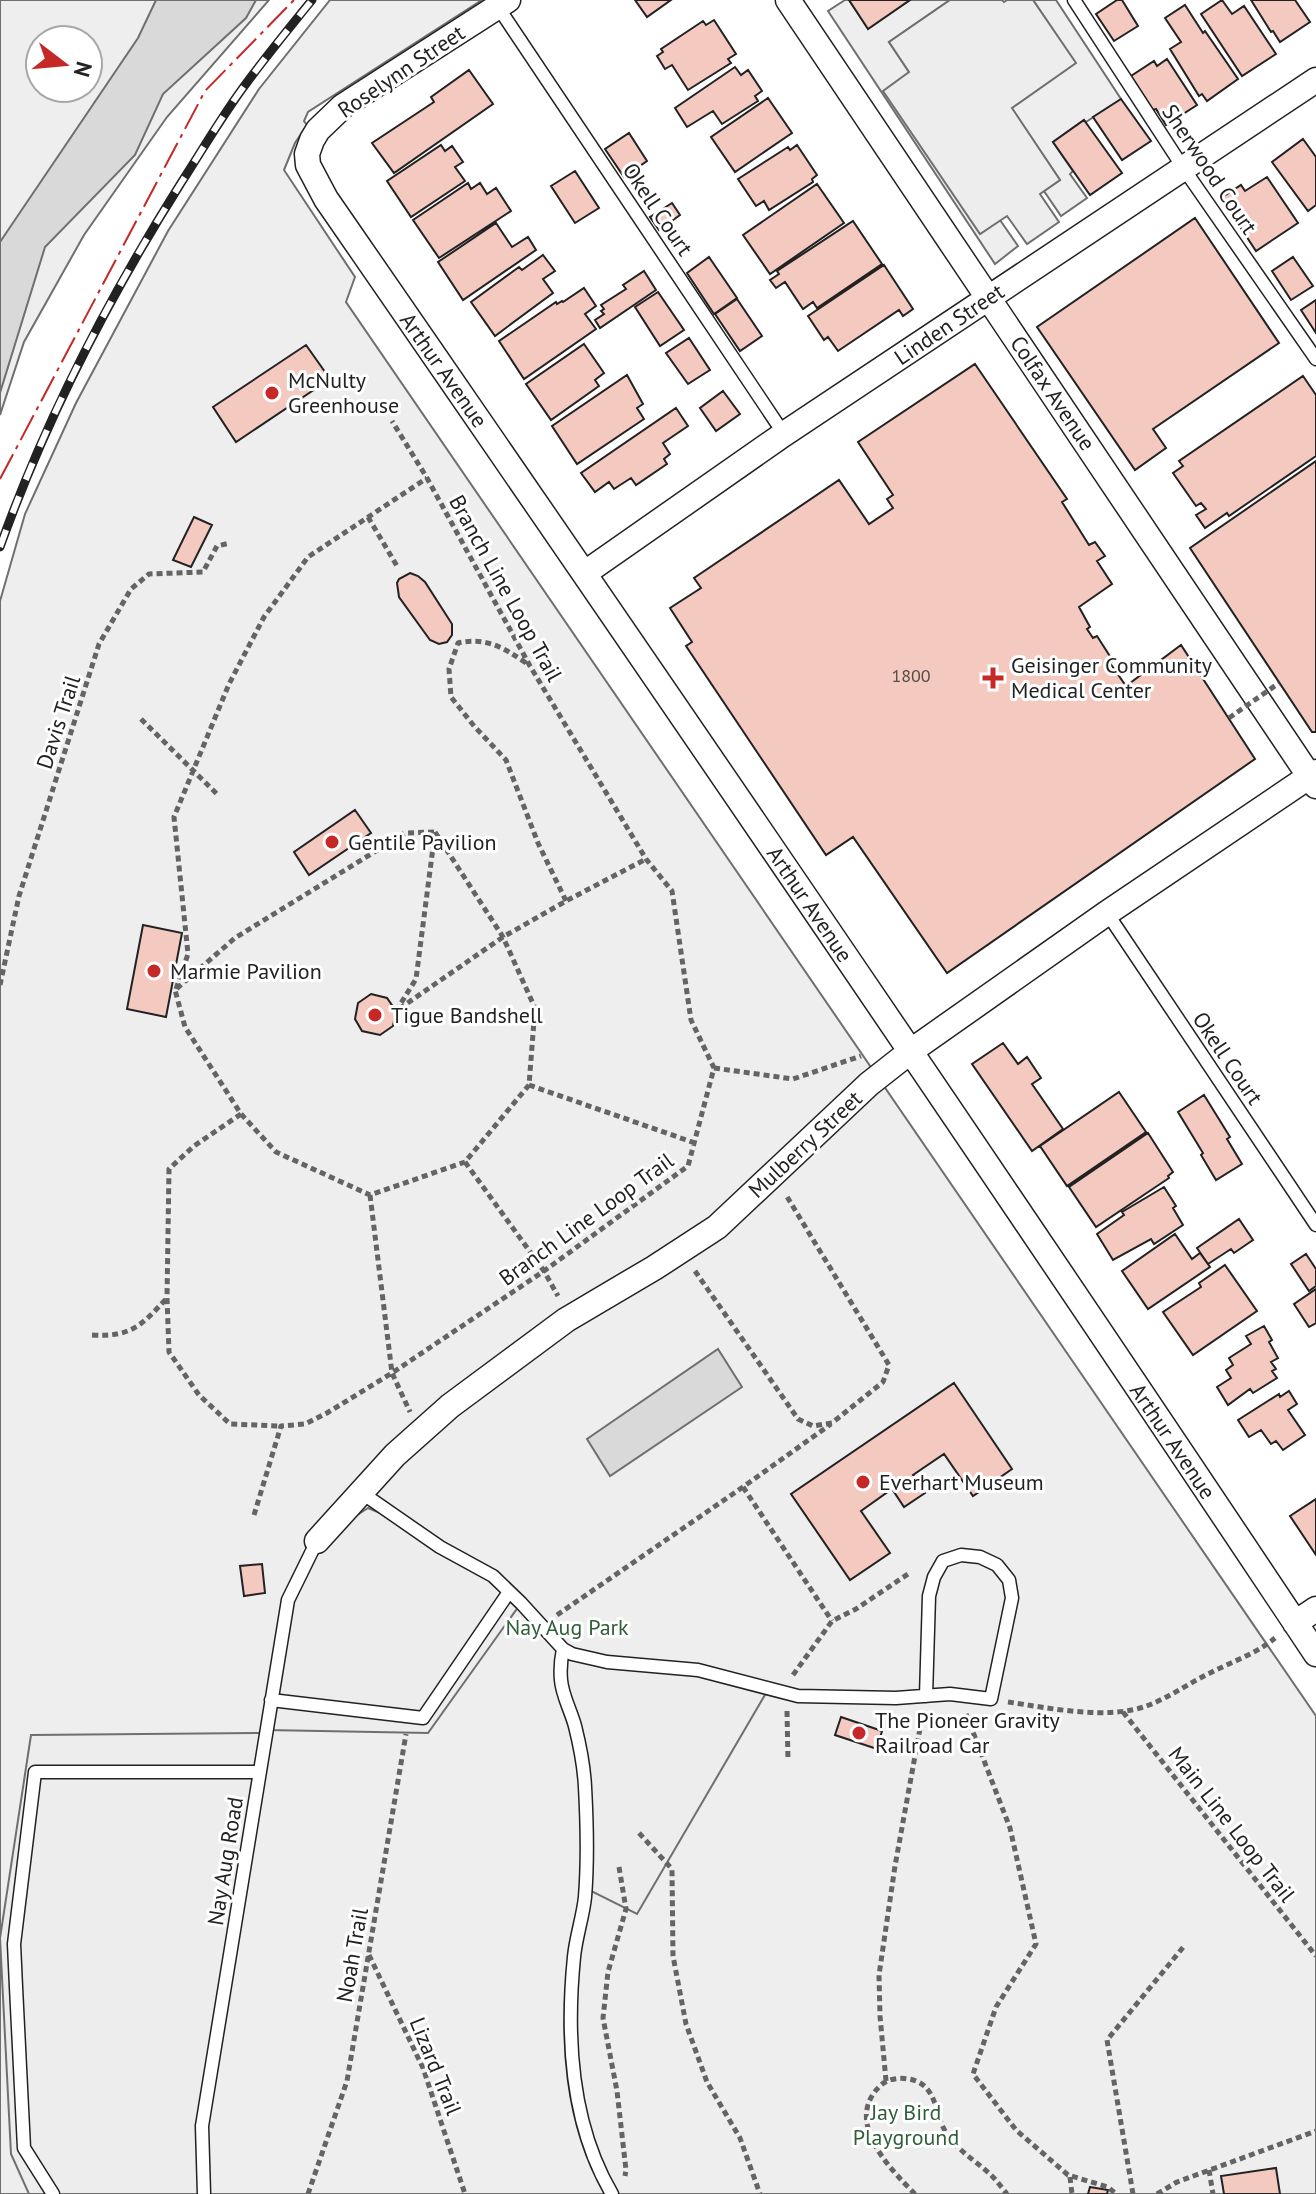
<svg xmlns="http://www.w3.org/2000/svg" width="1316" height="2194" viewBox="0 0 1316 2194" font-family="'PT Sans',sans-serif">
	<style>
		.green { fill: #eee; stroke: #6f6f6f; stroke-width: 2; fill-rule: evenodd }
		.parking { fill: #ededed; stroke: #6f6f6f; stroke-width: 2 }
		.water { fill: #d9d9d9; stroke: #6f6f6f; stroke-width: 2 }
		.building { fill: #f3c9c0; stroke: #222; stroke-width: 2 }
		.lines { fill: none; stroke-linecap: round; stroke-linejoin: round }
		.service-casing { stroke: #222; stroke-width: 15 }
		.minor-casing { stroke: #222; stroke-width: 27 }
		.path { stroke: #646464; stroke-width: 5; stroke-dasharray: 6 4; stroke-linecap: butt }
		.service { stroke: #fff; stroke-width: 12 }
		.minor { stroke: #fff; stroke-width: 24 }
		.rail-casing { stroke: #222; stroke-width: 9 }
		.rail { stroke: #fff; stroke-width: 6; stroke-dasharray: 18; stroke-linecap: butt }
		.path-bridge { stroke: #646464; stroke-width: 5; stroke-dasharray: 6 4; stroke-linecap: butt }
		.power { stroke: #c62828; stroke-width: 2; stroke-dasharray: 28 6 4 6; stroke-linecap: butt }
		.poi-dot { fill: #c62828; stroke: #fff; stroke-width: 3 }
		.labels { text-anchor: middle; dominant-baseline: central; stroke-width: 6; stroke-linejoin: round; paint-order: stroke }
		.number-label { font-size: 18px; fill: #564c4a }
		.street-label { font-size: 22px; fill: #222; stroke: #fff }
		.poi-label { font-size: 22px; fill: #222; stroke: #fff; text-anchor: start }
		.park-label { font-size: 22px; fill: #2f5e38; stroke: #fff }
	</style>
	<rect width="100%" height="100%" fill="#fff"/>
	<!-- green -->
	<path class="green" d="M0,0h269l-102,117 -83,118 -60,107 -24,73zM40,40h48v48h-48z
		M330,0h152l-174,112 -4,9 3,4 -12,18 -11,27 71,107 -9,25 970,1414v478h-1316v-1593l25,-87 51,-111 92,-172 91,-142z
		M845,0h4l19,28 42,-28h40l-61,42 20,30 71,161 20,-13 18,26 -23,18 -167,-253z
		M1033,0h23l65,99 -35,23 -2,-2 -31,22 20,29 -3,3 17,24 -26,18 -17,-25 16,-11 -49,-72 64,-45z"/>
	<!-- parking -->
	<path class="parking" d="M950,0h52l2,2 3,-2h26l43,63 -64,45 48,72 -20,14 19,28 -32,22 -20,-28 -27,18 -97,-143 26,-19 -20,-30z
		M368,1508l39,16 86,52 28,27 -93,130 -161,-3 21,-130 29,-59z
		M563,1649l117,19 89,20 -132,226 -56,-28 5,-72 -11,-85 -14,-47z
		M265,1733l-63,392 -1,69h-172l-18,-40 -11,-216 31,-203z"/>
	<!-- water -->
	<path class="water" d="M156,0h100l-10,18 -83,76 -28,61 -90,92 -45,146v-151l138,-204z
		M718,1349l24,38 -132,89 -23,-37z"/>
	<!-- building -->
	<path class="building" d="M635,0h36l-24,17z
		M849,0h61l-42,29z
		M1117,0h5l16,26 -24,15 -18,-27z
		M1222,0l10,14 12,-8 32,48 -34,22 -41,-62z
		M1251,0h44l15,22 -30,20 -7,-11 -2,1z
		M1185,5l18,28 2,-2 33,48 -31,22 -5,-7 -3,2 -29,-47 11,-7 -16,-24z
		M714,20l22,34 -8,5 3,4 -43,27 -16,-25 -7,4 -8,-13 6,-4 -2,-3 42,-28 3,4z
		M1167,59l30,46 -31,20 -10,-16 -3,1 -22,-34 23,-15 3,5z
		M735,67l6,8 7,-5 14,21 -7,5 3,5 -36,23 -9,-13 -26,16 -12,-19z
		M469,70l24,34 -99,69 -22,-30 62,-41 -3,-5z
		M768,98l24,35 -57,39 -24,-35z
		M1121,99l30,42 -29,19 -29,-43z
		M1084,120l38,53 -32,22 -37,-53z
		M629,133l18,28 -23,16 -19,-28z
		M1303,139l13,18v48l-8,6 -36,-49z
		M441,145l4,6 7,-5 11,16 -8,5 10,14 -54,36 -24,-36z
		M797,145l20,30 -5,4 1,3 -44,28 -5,-9 -8,5 -18,-27 50,-32 2,3z
		M575,171l24,37 -24,15 -24,-37z
		M1267,177l31,46 -42,28 -35,-53 20,-13 4,6z
		M468,183l3,6 9,-6 7,11 9,-6 15,23 -72,47 -26,-38z
		M817,184l27,39 -74,51 -27,-39z
		M672,203l8,12 -21,15 -9,-13z
		M1195,218l84,125 -126,86 13,19 -31,22 -98,-143z
		M853,221l29,43 -65,44 -4,-6 -10,7 -18,-27 -9,6 -6,-8 9,-6 -2,-3z
		M496,223l16,24 16,-10 8,13 -73,50 -25,-38z
		M543,255l12,16 -12,8 10,14 -58,43 -24,-34 48,-35 3,3z
		M709,257l28,41 -23,16 -27,-41z
		M1293,257l20,29 -22,14 -19,-29z
		M884,265l29,44 -10,7 -4,-6 -61,41 -10,-14 -4,3 -16,-24z
		M644,271l12,19 -56,38 -5,-8 9,-6 -3,-3 3,-2 -3,-4 25,-16 -3,-4z
		M584,288l12,18 -11,8 11,15 -72,50 -25,-38 57,-39 1,2 5,-3 1,1z
		M658,292l26,38 -24,16 -25,-39z
		M737,299l25,37 -22,15 -25,-37z
		M1316,300v33l-15,-23z
		M689,338l21,32 -22,14 -22,-31z
		M584,344l20,29 -9,7 4,6 -48,34 -25,-36z
		M306,345l24,34 -94,63 -23,-35z
		M975,364l92,135 -5,3 27,43 6,-3 10,14 -8,5 15,23 -33,23 11,20 -3,2 6,9 4,-2 16,25 -3,2 16,23 55,-41 74,114 -308,214 -94,-136 -27,18 -140,-209 6,-4 -22,-34 31,-20 -7,-10 145,-98 30,44 24,-16 -6,-9 6,-4 -35,-53z
		M627,375l16,29 -6,4 7,11 -67,45 -25,-38z
		M1303,376l13,19v61l-87,60 -2,-3 -22,15 -9,-13 10,-6 -5,-6 -5,3 -23,-33 10,-7 -4,-5z
		M723,391l17,23 -24,17 -16,-23z
		M676,408l12,18 -25,17 7,11 -6,5 3,5 -31,21 -5,-7 -17,11 -5,-7 -14,10 -14,-19z
		M1316,461v271h-4l-122,-184z
		M194,517l18,8 -21,42 -18,-7z
		M410,573l8,3 7,6 27,42v11l-5,7 -8,2 -9,-4 -31,-43 -2,-14 2,-4z
		M355,810l16,23 -62,42 -15,-23z
		M143,925l39,8 -16,84 -39,-8z
		M371,994l16,4 9,13 -3,15 -13,9 -18,-4 -7,-12 3,-16z
		M1003,1043l15,21 9,-7 14,21 -9,6 31,45 -31,22 -60,-87z
		M1119,1092l27,40 -79,54 -27,-40z
		M1204,1095l26,42 -3,2 15,25 -26,16 -15,-25 2,-2 -25,-41z
		M1148,1133l25,39 -5,4 1,2 -73,49 -27,-40z
		M1164,1187l12,19 -3,2 10,17 -29,19 -3,-5 -38,21 -16,-26 27,-19 -2,-3z
		M1239,1219l14,21 -19,13 -3,-4 -23,15 -11,-16z
		M1175,1234l17,25 8,-6 10,14 -62,42 -26,-38z
		M1306,1254l10,15v17l-7,5 -18,-27z
		M1225,1265l32,46 -64,44 -30,-43 38,-25 -2,-4z
		M1316,1289v34l-7,4 -15,-23z
		M1264,1326l8,14 -3,2 9,16 -7,4 5,7 -4,2 5,7 -24,15 -3,-4 -22,16 -11,-18 14,-9 -5,-8 7,-5 -4,-7 22,-14 -5,-8z
		M954,1383l58,86 -39,27 -29,-42 -31,21 12,18 -21,14 -12,-18 -31,22 29,42 -40,27 -59,-86z
		M1289,1391l8,13 -9,6 17,25 -22,15 -7,-9 -5,3 -10,-14 -12,7 -11,-17 41,-26 1,3z
		M1316,1499v56l-26,-39z
		M262,1564l3,29 -21,3 -4,-30z
		M841,1717l41,14 -5,18 -42,-14z
		M1276,2168l4,26h-56l-3,-18z
		M1090,2187l18,3 -1,4h-19z"/>
	<g class="lines">
		<defs>
			<path id="service" d="M1074,0l110,169 132,190
				M498,7l286,427
				M1107,913l209,312
				M362,1493l78,54 53,29 28,27 42,46 9,5 35,8 91,8 100,26 98,2 54,-4 41,5 21,-101 -3,-18 -12,-15 -17,-8 -19,-2 -18,6 -9,16 -5,19 -3,100
				M563,1649c-2,10 -3,21 -2,31 1,15 10,31 14,46 5,20 9,40 10,61 2,36 3,73 0,110 -2,20 -9,39 -11,60 -8,80 -4,166 38,237
				M271,1700l152,18 86,-126
				M53,2194l-29,-46 -8,-161 -2,-43 21,-172h225
				M204,2194l-2,-68 86,-526 29,-59"/>
			<path id="minor" d="M508,0l-165,106 -25,24 -6,10 -5,14 1,11 18,34c334,483 665,967 990,1455
				M788,0l528,786
				M585,573l199,-139 532,-354
				M317,1541l78,-86 55,-49 116,-86 88,-52 63,-41 152,-143 42,-33 196,-138 209,-141
				M1295,1623l21,-14"/>
		</defs>
		<!-- service casing -->
		<use href="#service" class="service-casing"/>
		<!-- minor casing -->
		<use href="#minor" class="minor-casing"/>
		<!-- path -->
		<path class="path" d="M368,517l29,49
			M526,663c-23,-16 -40,-26 -68,-20l-9,26 2,28 23,29 32,34 32,83 28,58
			M141,719l77,76
			M435,832l68,105 32,71 -6,77 -64,77 -95,33 -94,-43 -35,-38 -56,-87 -10,-37 60,-52 170,-105z
			M435,832l-19,147 -20,32 107,-74 63,-36 80,-42
			M0,985l19,-89 80,-252 32,-55 18,-15 54,-2 14,-26 13,-3
			M176,989l12,-35 -14,-137 55,-133 35,-67 44,-60 119,-79
			M714,1068l79,11 68,-23
			M529,1085l166,58
			M241,1114l-47,32 -25,23 -2,129 2,54 30,43 31,29 50,2
			M465,1162l79,109 14,25
			M370,1195l22,178 18,39
			M695,1271l103,148 15,7 19,-3 51,-41 6,-17 -103,-170
			M92,1335c39,2 49,-9 74,-36
			M743,1487l89,134
			M254,1515l27,-89 24,-2 22,-11 65,-40 152,-102 144,-105 26,-98 -23,-48 -19,-129 -26,-32 -116,-193 -103,-188 -35,-57
			M557,1615l186,-128 88,-63
			M793,1675l39,-54 24,-12 52,-35
			M1008,1702c42,6 101,19 141,3 21,-8 40,-22 61,-32 21,-11 46,-19 65,-35
			M787,1711l1,50
			M1123,1712l193,244
			M966,1714l44,114 26,116 -40,63 -23,67 43,56 52,45 40,12 8,7
			M639,1833l33,36 1,87 13,68 21,58 33,56 20,56
			M619,1867l7,42 -18,63 -5,46 14,73 9,79 -1,6
			M369,1955l54,113 42,126
			M886,2081l-6,-65 -1,-41 16,-109 28,-154
			M1209,2170l4,24
			M1070,2177l2,17
			M308,2194l39,-113 59,-347
			M915,2194c-27,-27 -72,-74 -34,-109 9,-8 25,-8 35,-4 19,7 20,31 27,46 10,21 32,33 48,48 6,6 11,13 16,19
			M1133,2194l-26,-154 78,-95
			M1157,2194l20,-12 139,-51"/>
		<!-- service -->
		<use href="#service" class="service"/>
		<!-- minor -->
		<use href="#minor" class="minor"/>
		<defs>
			<path id="rail" d="M0,547c46,-129 108,-248 181,-364 22,-34 42,-69 67,-102 20,-27 42,-54 64,-81"/>
		</defs>
		<!-- rail casing -->
		<use href="#rail" class="rail-casing"/>
		<!-- rail -->
		<use href="#rail" class="rail"/>
		<!-- path-bridge -->
		<path class="path-bridge" d="M1229,718l50,-35"/>
		<!-- power -->
		<path class="power" d="M0,479l205,-388 89,-91"/>
	</g>
	<!-- markers -->
	<g class="poi-dot">
		<circle cx="272" cy="393" r="8"/>
		<path d="M989 666h8v8h8v8h-8v8h-8v-8h-8v-8h8z"/>
		<circle cx="332" cy="842" r="8"/>
		<circle cx="154" cy="971" r="8"/>
		<circle cx="375" cy="1015" r="8"/>
		<circle cx="863" cy="1482" r="8"/>
		<circle cx="859" cy="1733" r="8"/>
	</g>
	<g class="labels">
		<!-- number labels -->
		<g class="number-label">
			<text x="911" y="675">1800</text>
		</g>
		<!-- street labels -->
		<g class="street-label">
			<text transform="translate(401 71) rotate(-34)">Roselynn Street</text>
			<text transform="translate(1210 169) rotate(56)">Sherwood Court</text>
			<text transform="translate(658 209) rotate(56)">Okell Court</text>
			<text transform="translate(949 324) rotate(-34)">Linden Street</text>
			<text transform="translate(444 370) rotate(55)">Arthur Avenue</text>
			<text transform="translate(1053 393) rotate(56)">Colfax Avenue</text>
			<text transform="translate(506 588) rotate(61)">Branch Line Loop Trail</text>
			<text transform="translate(58 722) rotate(-72)">Davis Trail</text>
			<text transform="translate(810 904) rotate(56)">Arthur Avenue</text>
			<text transform="translate(1228 1058) rotate(56)">Okell Court</text>
			<text transform="translate(805 1144) rotate(-43)">Mulberry Street</text>
			<text transform="translate(586 1219) rotate(-36)">Branch Line Loop Trail</text>
			<text transform="translate(1173 1441) rotate(56)">Arthur Avenue</text>
			<text transform="translate(1232 1824) rotate(52)">Main Line Loop Trail</text>
			<text transform="translate(225 1861) rotate(-81)">Nay Aug Road</text>
			<text transform="translate(352 1955) rotate(-80)">Noah Trail</text>
			<text transform="translate(436 2066) rotate(68)">Lizard Trail</text>
		</g>
		<!-- poi labels -->
		<g class="poi-label">
			<text x="288" y="380">McNulty<tspan x="288" dy="25">Greenhouse</tspan></text>
			<text x="1011" y="665">Geisinger Community<tspan x="1011" dy="25">Medical Center</tspan></text>
			<text x="348" y="842">Gentile Pavilion</text>
			<text x="170" y="971">Marmie Pavilion</text>
			<text x="391" y="1015">Tigue Bandshell</text>
			<text x="879" y="1482">Everhart Museum</text>
			<text x="875" y="1720">The Pioneer Gravity<tspan x="875" dy="25">Railroad Car</tspan></text>
		</g>
		<!-- park labels -->
		<g class="park-label">
			<text x="567" y="1627">Nay Aug Park</text>
			<text x="906" y="2112">Jay Bird<tspan x="906" dy="25">Playground</tspan></text>
		</g>
	</g>
	<!-- north arrow -->
	<g transform="translate(64 64) rotate(106)"><circle r="38" fill="#ffffff" stroke="#a7a7a7" stroke-width="2"/>
	<path d="M0-6L14 30L0 20L-14 30Z" fill="#c62828"/>
	<text y="-12" font-size="22" font-weight="bold" text-anchor="middle" fill="#222222">N</text>
	</g>
</svg>
